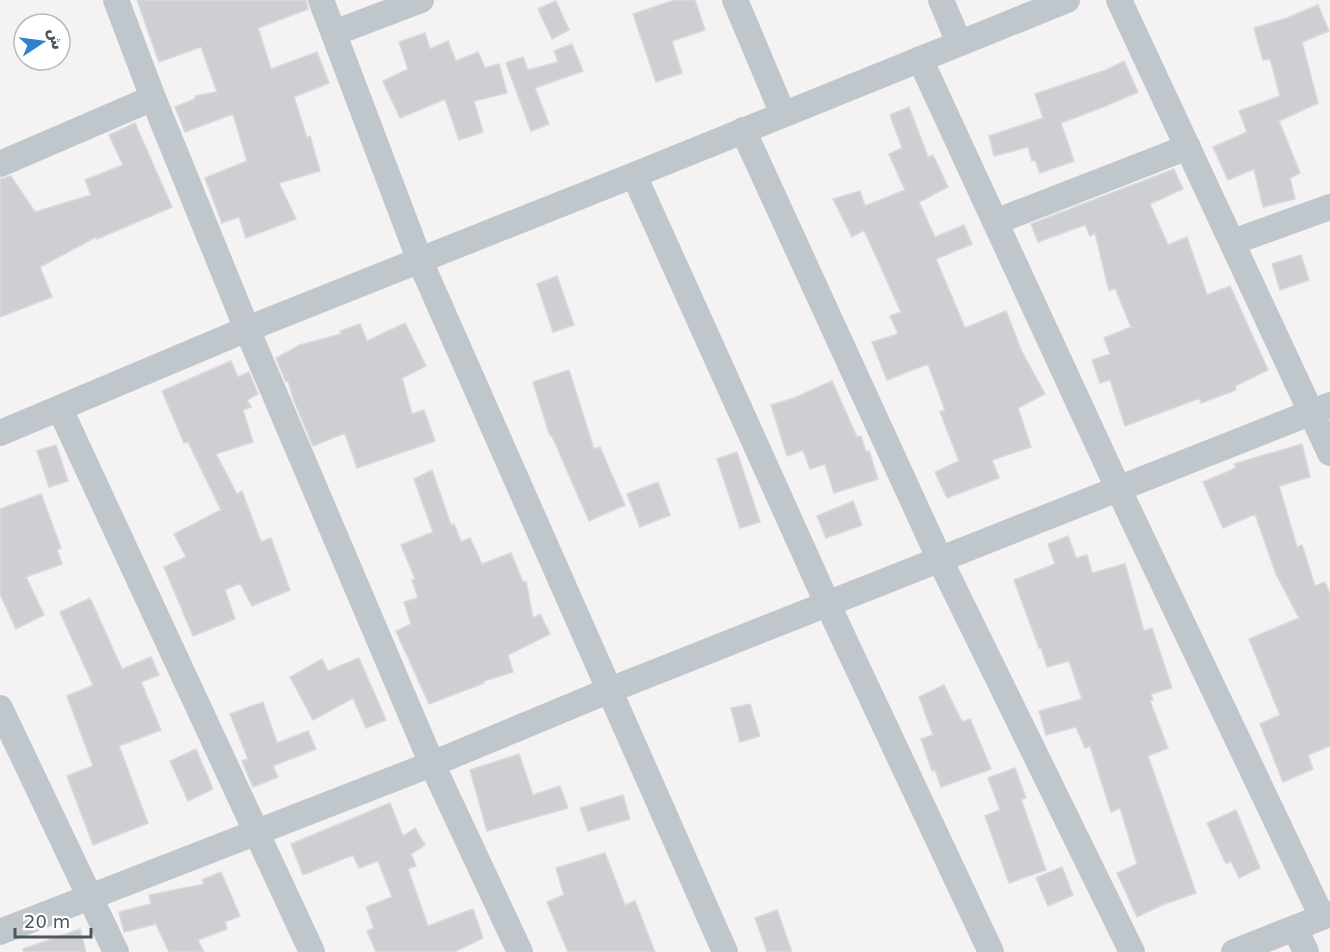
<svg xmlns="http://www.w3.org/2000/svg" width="1330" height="952" viewBox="0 0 1330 952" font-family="'DejaVu Sans',Vazirmatn,sans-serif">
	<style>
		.building { fill: #cdcfd3; stroke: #d7d9dc; stroke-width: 1.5 }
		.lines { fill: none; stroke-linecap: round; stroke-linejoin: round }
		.minor { stroke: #c0c7cc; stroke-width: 26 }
	</style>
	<rect width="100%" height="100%" fill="#f4f2f2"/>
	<!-- building -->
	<path class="building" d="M137,0h169l2,9 -50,19 13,41 46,-17 12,31 -35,14 13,41 3,-2 10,35 -41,12 17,36 -50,19 -7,-21 -17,6 -17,-45 42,-17 -14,-47 -48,18 -10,-25 20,-8v-3l22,-4 -16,-45 -42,15z
		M675,0h20l10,30 -33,11 10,32 -26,9 -23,-68z
		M556,1l13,29 -17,9 -14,-30z
		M1318,5l11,26 -27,11 16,61 -39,18 21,52 -10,5 5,21 -32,8 -9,-38 -26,11 -15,-33 34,-15 -8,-21 41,-15 -10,-37 -7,1 -9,-32 33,-10z
		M425,33l5,16 18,-8 8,20 22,-9 7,16 14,-4 8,29 -33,8 9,31 -24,8 -14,-41 -45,19 -17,-37 25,-12 -9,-27z
		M572,44l11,27 -48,17 14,36 -18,7 -25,-68 17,-6 5,13 30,-8 -4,-11z
		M1124,61l14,31 -35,15 -42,16 13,38 -34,12 -5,-13 -3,1 -4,-14 -34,9 -5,-20 54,-18 -8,-24 71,-24z
		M909,107l19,50 5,-2 15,32 -29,15 16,35 29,-12 8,19 -36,15 29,69 41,-17 16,41 23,42 -27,14 13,39 -39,13 7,18 -52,20 -12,-26 24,-11 -19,-49 5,-2 -17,-46 -41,16 -15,-38 26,-8 -8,-18 11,-4 -37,-82 -12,7 -19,-38 27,-8 5,15 40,-16 -16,-36 13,-6 -12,-33z
		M135,123l37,84 -75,32 -1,-2 -56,30 12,30 -52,20v-138l11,-3 24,36 56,-17 -6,-15 38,-15 -14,-30z
		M1174,169l9,20 -33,15 18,41 19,-8 20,58 23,-9 38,84 -33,16 1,4 -35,13 -1,-5 -75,28 -15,-46 -10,3 -8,-23 18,-6 -6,-16 27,-11 -16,-39 -6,3 -14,-58 -5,3 -5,-11 -47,17 -7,-18z
		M1301,255l8,25 -29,10 -8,-26z
		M557,276l17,49 -21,7 -16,-48z
		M405,323l21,43 -24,12 10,36 12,-4 11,31 -78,27 -12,-35 -32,13 -19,-45 -6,-20 -2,1 -10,-24 24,-13 41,-11 -1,-3 20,-7 7,17z
		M231,361l7,16 11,-5 9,22 -11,6 4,7 -8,3 10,32 -37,12 21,40 5,-3 19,51 10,-4 19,52 -38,16 -12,-23 -15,7 10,29 -42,17 -29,-69 22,-10 -12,-23 47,-24 -33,-68 -4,1 -22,-52z
		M569,370l25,79 6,-2 25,58 -36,16 -37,-85h-2l-17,-54z
		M832,381l25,56 4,-1 5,16 3,-1 9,28 -44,14 -9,-29 -15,5 -7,-19 -16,6 -16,-51 23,-7z
		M1302,444l8,33 -31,9 18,61 5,-2 13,41 10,-4 5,12v152l-22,9 5,14 -30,13 -23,-58 20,-9 -31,-76 50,-21 -23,-44 -21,-60 -32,14 -20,-46 33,-14 -2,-4z
		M56,445l12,36 -19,6 -12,-36z
		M737,452l23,70 -20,6 -23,-69z
		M432,470l19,55 3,-1 7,18 9,-4 12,26 29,-11 12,29 3,-1 7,37 7,-4 10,20 -42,21 5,17 -29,9v2l-55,21 -33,-73 15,-7 -7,-22 14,-4 -6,-18 3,-1 -14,-34 32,-13 -19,-53z
		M658,482l12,33 -30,12 -13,-33z
		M41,494l20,54 -4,2 5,14 -36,13 18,38 -28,14 -16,-35v-85z
		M853,501l9,24 -36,13 -9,-22z
		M1068,536l8,22 11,-3 5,18 33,-9 19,67 8,-3 20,60 -21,6 2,6 -3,1 18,47 -20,8 48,137 -34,12 -25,12 -20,-44 20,-9 -17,-56 -9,4 -21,-66 -5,2 -9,-21 -30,8 -7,-24 43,-12 -13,-38 -22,6 -6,-20 -2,1 -25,-68 41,-16 -7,-20z
		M90,598l32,71 29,-12 8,18 -18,7 20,48 -42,16 29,77 -55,22 -26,-69 26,-10 -26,-70 26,-11 -33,-73z
		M359,658l27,62 -20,8 -13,-30 -40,22 -23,-43 32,-18 6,12z
		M944,685l18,37 8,-3 21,50 -50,18 -6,-17 -3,1 -11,-32 12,-4 -14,-38z
		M263,702l14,41 31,-12 8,18 -43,17 5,11 -25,10 -11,-26 6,-2 -18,-45z
		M750,704l10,32 -20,6 -9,-34z
		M196,749l17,40 -25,12 -18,-40z
		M519,754l14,41 27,-9 8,22 -81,23 -17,-61z
		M1015,768l11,30 -5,1 25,71 -37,13 -24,-67 15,-6 -12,-32z
		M623,795l7,24 -42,12 -8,-23z
		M390,803l13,33 12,-8 10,17 -14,9 5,12 -8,3 20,57 45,-17 10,29 -29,14h-78l-9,-21 7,-3 -8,-21 26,-10 -14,-36 -19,7 -6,-13 -50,20 -12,-31z
		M1236,810l24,58 -21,10 -8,-17 -5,3 -19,-41z
		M605,853l20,52 10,-4 20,51h-87l-21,-50 17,-7 -8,-27z
		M1062,867l11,28 -25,11 -12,-28z
		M221,872l19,44 -15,6 2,7 -29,11 6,12h-35l-13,-28 -32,8 -5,-20 32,-8 -2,-9 55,-11 -2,-4z
		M777,910l15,42h-25l-12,-34z
		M80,929l6,23h-62l-1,-3z"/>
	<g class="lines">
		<!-- minor -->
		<path class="minor" d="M116,0l37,98 94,231 185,435 88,188
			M321,0l99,261 305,691
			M735,0l48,114
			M941,0l18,43
			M1119,0l211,453
			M334,33l87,-33
			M920,59l198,429 204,429
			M743,130l197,430 192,392
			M0,164l153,-66
			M634,175l194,430 163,347
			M995,222l193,-75
			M1233,242l97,-35
			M60,409l252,543
			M0,433l247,-104 387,-154 433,-175
			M0,708l116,244
			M1295,928l11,24
			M0,932l432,-168 178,-74 720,-285
			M1234,952l96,-38"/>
	</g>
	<!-- north arrow -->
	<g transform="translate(42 42) rotate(77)"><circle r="28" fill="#ffffff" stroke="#b7bbbe" stroke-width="1.5"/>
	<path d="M0-4.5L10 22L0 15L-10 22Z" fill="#3281cf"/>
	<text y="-9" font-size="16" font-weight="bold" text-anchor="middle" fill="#4c565d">ش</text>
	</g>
	<!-- scale -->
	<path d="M15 928v9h76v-9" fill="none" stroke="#4c565d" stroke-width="3"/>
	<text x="24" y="928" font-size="18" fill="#4c565d" stroke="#ffffff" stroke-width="4.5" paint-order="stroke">20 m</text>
</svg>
